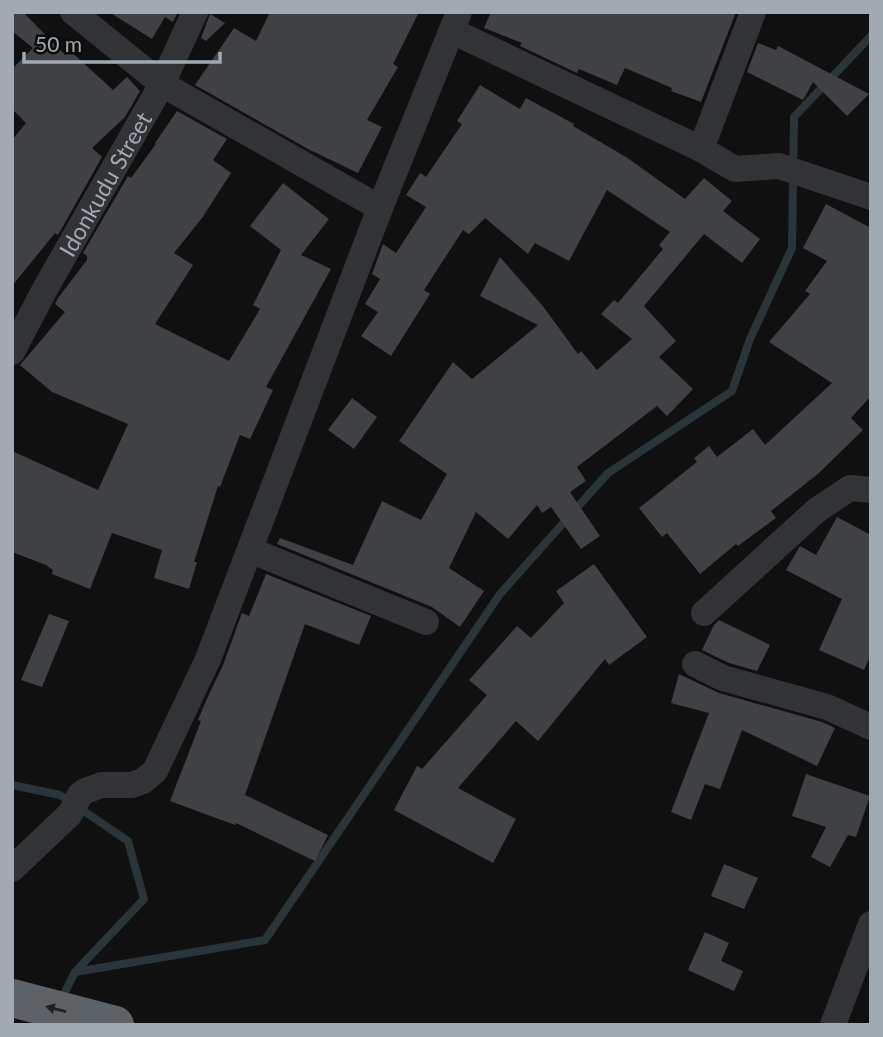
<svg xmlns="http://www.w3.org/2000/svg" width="883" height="1037" viewBox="0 0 883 1037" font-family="Lato,sans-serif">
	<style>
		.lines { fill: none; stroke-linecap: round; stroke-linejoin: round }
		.stream { stroke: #2a3539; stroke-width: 8 }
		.building { fill: #3f4144 }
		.street { stroke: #313336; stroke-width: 26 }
		.highway { stroke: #5d6267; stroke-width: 38 }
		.oneway { fill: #202123 }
		.labels { text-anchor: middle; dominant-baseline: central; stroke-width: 5; stroke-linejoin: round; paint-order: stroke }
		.street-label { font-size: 23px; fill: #a1aab2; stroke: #0b0b0c }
	</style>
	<rect width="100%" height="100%" fill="#101011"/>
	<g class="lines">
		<!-- stream -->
		<path class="stream" d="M12,785l48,10 68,46 16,58 -69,73 -14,28
			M75,972l190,-32 235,-346 108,-121 124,-82 18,-52 42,-91 2,-131 77,-81"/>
	</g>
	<!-- building -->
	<path class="building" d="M12,12h11l40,41 4,-5 46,42 14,-13 13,14 -15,26 -33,31 10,9 -44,78 -3,-2 -43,53v-146l14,-17 -14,-14v-40l21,-21 -21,-17z
		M109,12h69l-5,10 -8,-5 -13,22z
		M270,12h149l-26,52 5,3 -31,53 15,7 -24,46 -50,-24 -113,-64 39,-57 22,13z
		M491,12h245l-35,90 -30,-11 1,-3 -47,-20 -8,17 -38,-16 -2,4 -57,-27 2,-3 -38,-15z
		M210,14l15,9 -19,18 -5,-3z
		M758,43l18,7 2,-4 91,48 -22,22 -34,-34 -10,18 -56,-28z
		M480,85l40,24 6,-11 48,26 -1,2 53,31 59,42 19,-21 28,23 -9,10 37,28 -18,24 -38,-29 -60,72 32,35 -17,16 34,32 -26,27 -10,-10 -80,61 9,14 -16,11 30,44 -19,13 -30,-42 -9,6 -5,-8 -29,34 -32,-27 -27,56 35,23 -24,36 -28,-20 -155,-63 3,-6 73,27 29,-64 39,19 26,-46 -48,-33 54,-79 19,17 66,-54 -58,-29 20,-39 42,48 36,49 3,-3 16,19 35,-31 -31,-25 13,-14 4,3 45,-54 -4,-4 11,-13 -63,-42 -38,71 -34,-18 -7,11 -43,-36 -16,16 -6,-4 -39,60 6,4 -39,62 -30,-20 17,-24 -13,-8 15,-25 -8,-5 11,-30 13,9 30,-46 -20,-12 14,-22 6,4 36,-53 -5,-3z
		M177,111l50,28 -14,21 18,13 -29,45 -28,35 19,12 -38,59 74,37 31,-52 -7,-4 28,-55 -31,-24 33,-43 46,36 -28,36 30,14 -65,118 7,3 -23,49 -10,-4 -20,52 -2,-1 -24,76h3l-8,27 -35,-11 8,-28 -50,-17 -22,56 -38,-15 1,-4 -7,-5 -34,-13v-101l86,39 30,-66 -76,-32 -32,-27 45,-53 -10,-8 3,-6 29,-38v-4l-4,-3 45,-77 3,2 25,-34 -1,-1z
		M826,204l45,24v168l-20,22 12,12 -44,43 -48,38 5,7 -38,28 -2,-2 -36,30 -33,-41 -5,4 -23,-29 58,-46 -3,-4 15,-12 8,11 36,-28 12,16 67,-62 -63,-41 41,-48 -5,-3 22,-30 -24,-13z
		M352,398l25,19 -23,32 -26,-19z
		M837,517l34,18v120l-7,15 -45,-20 23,-51 -56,-29 14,-24 16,9z
		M594,564l53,73 -38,28 -4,-6 -67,82 -22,-20 -58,67 58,31 -23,44 -99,-53 23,-44 5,3 65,-74 -18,-15 48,-54 14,12 33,-35 -8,-12z
		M266,574l105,42 -12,29 -54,-21 -60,171 83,40 -13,26 -79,-38 -1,2 -65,-24 31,-80 -3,-1 7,-17 18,-38 19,-52 7,3z
		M49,614l20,7 -27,66 -21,-7z
		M719,620l51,25 -13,26 -28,-8 -27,-13 12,-25z
		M679,674l40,19 103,29 13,6 -18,38 -75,-36 -22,59 -15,-5 -14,36 -20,-8 38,-99 -38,-10z
		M806,774l64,22 -14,41 -8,-2 -18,32 -19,-10 15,-30 -34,-11z
		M724,864l34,14 -14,31 -33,-13z
		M705,932l24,11 -8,18 22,10 -9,20 -46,-21z"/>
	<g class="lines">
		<!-- street -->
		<g class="street">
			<path d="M73,12l89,72 218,124"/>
			<path d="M452,31l249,118 34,20 44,-3 92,31"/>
			<path d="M701,149l52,-137"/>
			<path id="s1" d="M12,352l33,-63 117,-205 33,-72"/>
			<path d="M250,550l176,72"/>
			<path d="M704,613l113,-103 33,-22 21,2"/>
			<path d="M695,664l28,14 104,29 44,20"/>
			<path d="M12,869l58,-55 10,-19 5,-4 17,-6h30l11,-4 12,-10 53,-112 172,-451 79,-196"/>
			<path d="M833,1025l38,-101"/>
		</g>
		<!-- highway -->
		<path class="highway" d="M12,998l103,27"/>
	</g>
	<!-- one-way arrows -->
	<defs><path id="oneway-solid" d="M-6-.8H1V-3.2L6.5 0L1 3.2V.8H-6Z" transform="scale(1.75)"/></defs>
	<use class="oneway" href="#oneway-solid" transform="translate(56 1009) rotate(-166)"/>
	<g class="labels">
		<!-- street labels -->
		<g class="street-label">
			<text stroke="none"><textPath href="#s1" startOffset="192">Idonkudu Street</textPath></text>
		</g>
	</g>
	<!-- border -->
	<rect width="883" height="1037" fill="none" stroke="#a1aab2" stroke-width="28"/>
	<!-- scale -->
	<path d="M24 52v10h196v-10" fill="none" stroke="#a1aab2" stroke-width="3.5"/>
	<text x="35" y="52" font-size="21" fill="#a1aab2" stroke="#0b0b0c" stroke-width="5" paint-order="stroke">50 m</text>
</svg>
